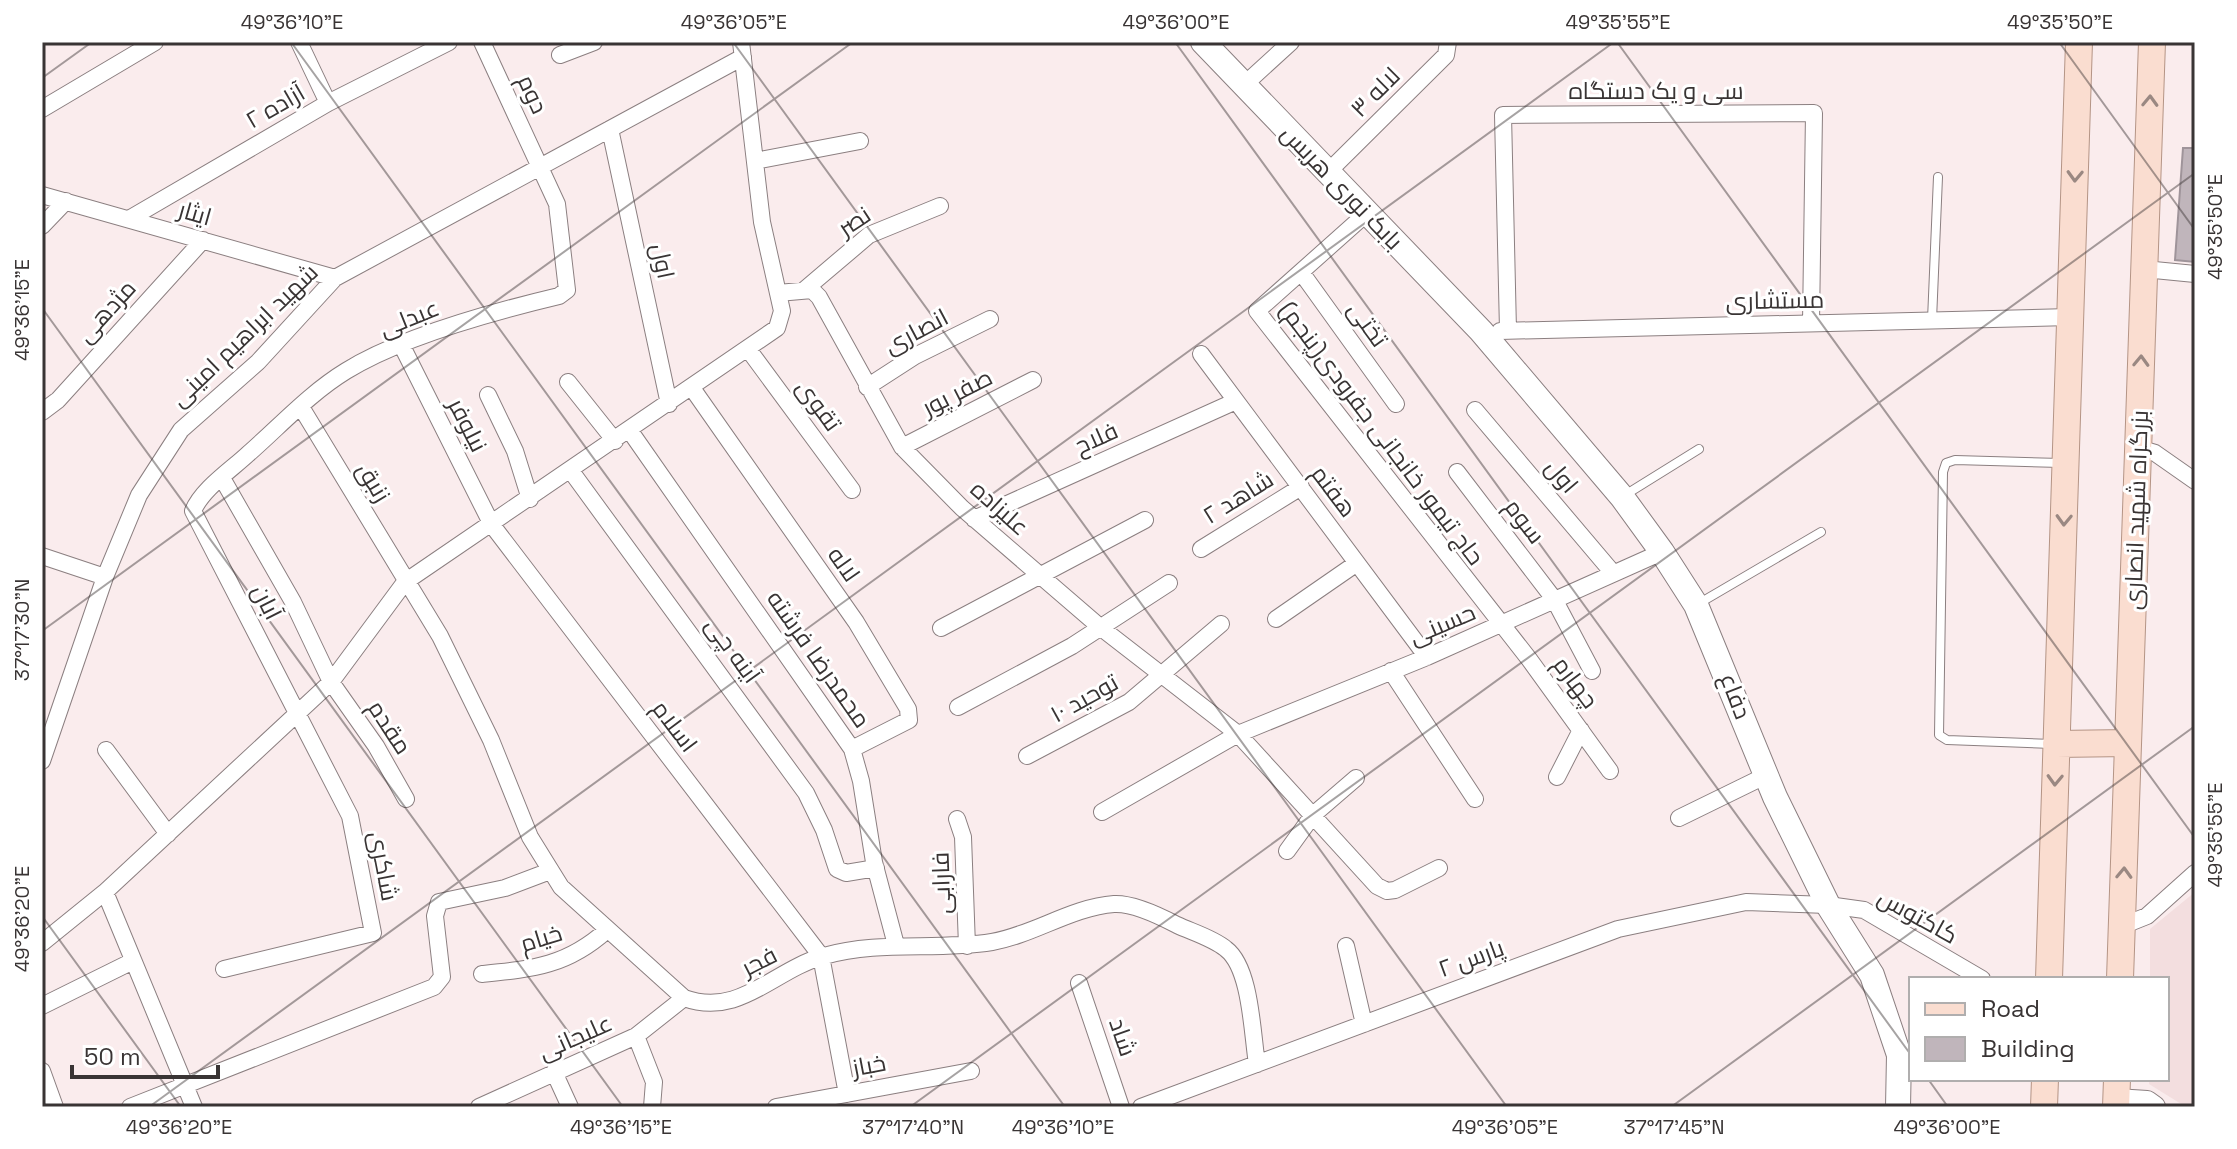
<svg xmlns="http://www.w3.org/2000/svg" width="2237" height="1149" viewBox="0 0 2237 1149" font-family="'Space Grotesk',Cairo,sans-serif">
	<style>
		.built { fill: #f3dedf }
		.building { fill: #c0b5bb; stroke: #9f949a; stroke-width: 2 }
		.lines { fill: none; stroke-linecap: round; stroke-linejoin: round }
		.service-casing { stroke: #8b7f80; stroke-width: 10 }
		.minor-casing { stroke: #8b7f80; stroke-width: 18 }
		.tertiary-casing { stroke: #8b7f80; stroke-width: 24 }
		.secondary-casing { stroke: #8b7f80; stroke-width: 26 }
		.primary-casing { stroke: #b49485; stroke-width: 28 }
		.service { stroke: #fff; stroke-width: 8 }
		.minor { stroke: #fff; stroke-width: 16 }
		.tertiary { stroke: #fff; stroke-width: 22 }
		.secondary { stroke: #fff; stroke-width: 24 }
		.primary { stroke: #faddd0; stroke-width: 26 }
		.oneway { stroke: #9a8882 }
		.ticks { fill: none; stroke: #393434; stroke-width: 2; stroke-opacity: 0.45 }
		.labels { text-anchor: middle; dominant-baseline: central; stroke-width: 6; stroke-linejoin: round; paint-order: stroke }
		.street-label { font-size: 24px; fill: #393434; stroke: #fff }
		.neatline { fill: none; stroke: #393434; stroke-width: 3 }
		.ticks-label { font-size: 20px; text-anchor: middle; fill: #393434 }
	</style>
	<rect width="100%" height="100%" fill="#faeced"/>
	<!-- built -->
	<path class="built" d="M2195,892v215h-9l-37,-23v-5h18v-100h-17v-50z"/>
	<!-- building -->
	<path class="building" d="M2183,148h12v114l-20,-2z"/>
	<g class="lines">
		<defs>
			<path id="service" d="M1932,320l6,-143
				M1625,495l74,-46
				M1698,604l123,-72
				M2052,744l-105,-4 -8,-5 4,-263 3,-9 9,-3 106,3"/>
			<path id="minor" d="M299,42l29,61
				M560,55l34,-13
				M1244,85l47,-43
				M42,109l113,-67
				M610,129l59,275
				M755,161l105,-20
				M1328,172l118,-117 2,-13
				M42,195l293,83
				M1367,213l-110,98 272,348 81,112
				M129,219l199,-116 121,-61
				M42,226l24,-25
				M2144,269l51,5
				M1301,272l95,132
				M803,291l66,-56 71,-29
				M778,293l34,-3 7,7 83,150 60,61 138,119 138,107 139,152 10,5 8,-1 44,-22
				M1508,330l-5,-215 311,-2 -3,210
				M1500,331l570,-14
				M402,346l90,179 329,431 26,138
				M748,349l104,141
				M1201,354l226,303
				M568,382l47,59
				M867,387l48,-31 75,-37
				M692,388l164,234 52,87 1,11 -57,29
				M488,395l27,56 15,48
				M301,407l139,229 51,104 39,97 31,50 123,111c56,20 89,-28 140,-42 56,-16 111,-5 168,-14 41,-7 80,-35 122,-38 18,-1 46,12 63,21 15,7 36,13 49,24 25,19 26,84 31,115
				M1475,410l138,163
				M42,412l16,-12 145,-160
				M630,431l222,318 9,32 13,81 22,83
				M902,447l131,-67
				M2138,448l17,5 40,28
				M571,471l235,322 18,37 13,39 9,4 30,-5
				M1457,472l97,127 38,72
				M222,478l71,124 38,80 45,64 30,53
				M974,519l262,-118
				M1201,549l100,-62
				M42,556l63,21
				M1276,619l81,-56
				M941,628l204,-108
				M1391,671l84,128
				M958,707l114,-61 97,-63
				M106,750l62,84
				M1027,756l102,-54 92,-78
				M42,761l63,-184 34,-82 42,-65 77,-68 77,-84 408,-221
				M1557,777l24,-47
				M1102,812l136,-78 189,-77 235,-105
				M1679,818l88,-43
				M957,819l6,18 4,109
				M1287,851l26,-36 43,-37
				M105,892l89,215
				M2122,926l25,-10 48,-43
				M42,943l63,-51 226,-210 74,-100 372,-254 5,-17 -20,-89 -21,-180
				M1346,946l18,78
				M224,969l149,-36 -23,-117 -157,-305c9,-22 38,-41 55,-57 32,-28 62,-61 98,-83 55,-34 150,-60 213,-75l8,-6 -10,-86 -75,-162
				M482,974c51,-5 85,-8 125,-44
				M1079,983l42,124
				M42,1006l91,-45
				M636,1036l18,46 -2,25
				M42,1071l13,36
				M554,1072l16,35
				M130,1107l304,-120 8,-10 -7,-61 4,-14 66,-14 45,-17
				M479,1107l157,-71 48,-38
				M776,1107l195,-36
				M1141,1107l477,-178 128,-27 82,3 36,5 118,69"/>
			<path id="tertiary" d="M2116,1100l31,2 7,5"/>
			<path id="secondary" d="M1203,42l278,289 141,166 40,55 34,53 79,192 53,108 44,70 27,80 -1,52"/>
			<path id="primary" d="M2056,744l72,-1
				M2049,979l30,-937
				M2120,979l32,-937
				M2044,1107l1,-28
				M2116,1107l1,-28"/>
		</defs>
		<!-- service casing -->
		<use href="#service" class="service-casing"/>
		<!-- minor casing -->
		<use href="#minor" class="minor-casing"/>
		<!-- tertiary casing -->
		<use href="#tertiary" class="tertiary-casing"/>
		<!-- secondary casing -->
		<use href="#secondary" class="secondary-casing"/>
		<!-- primary casing -->
		<use href="#primary" class="primary-casing"/>
		<!-- service -->
		<use href="#service" class="service"/>
		<!-- minor -->
		<use href="#minor" class="minor"/>
		<!-- tertiary -->
		<use href="#tertiary" class="tertiary"/>
		<!-- secondary -->
		<use href="#secondary" class="secondary"/>
		<!-- primary -->
		<use href="#primary" class="primary"/>
	</g>
	<!-- one-way arrows -->
	<defs><path id="oneway-chevron" d="M-2-3.5L2.5 0L-2 3.5" fill="none" stroke-width="1.6" stroke-linecap="round" stroke-linejoin="round" transform="scale(2)"/></defs>
	<g class="oneway">
		<use href="#oneway-chevron" transform="translate(2150 101) rotate(-88)"/>
		<use href="#oneway-chevron" transform="translate(2075 176) rotate(92)"/>
		<use href="#oneway-chevron" transform="translate(2141 361) rotate(-88)"/>
		<use href="#oneway-chevron" transform="translate(2064 520) rotate(92)"/>
		<use href="#oneway-chevron" transform="translate(2055 780) rotate(92)"/>
		<use href="#oneway-chevron" transform="translate(2124 873) rotate(-88)"/>
	</g>
	<!-- ticks -->
	<path class="ticks" d="M291,42l774,1065M733,42l774,1065M1175,42l736,1013M1617,42l578,796M2059,42l136,188M42,78l50,-36M42,308l581,799M42,631l811,-589M42,916l139,191M1928,1079l20,28M149,1107l1465,-1065M910,1107l1285,-934M1671,1107l524,-381"/>
	<g class="labels">
		<!-- street labels -->
		<g class="street-label">
			<text x="1656" y="90">سی و یک دستگاه</text>
			<text transform="translate(1375 92) rotate(-45)">لاله ۳</text>
			<text transform="translate(533 94) rotate(65)">دوم</text>
			<text transform="translate(275 106) rotate(-30)">آزاده ۲</text>
			<text transform="translate(1342 187) rotate(46)">بابک نوری هریس</text>
			<text transform="translate(195 213) rotate(16)">ایثار</text>
			<text transform="translate(854 221) rotate(-33)">نصر</text>
			<text transform="translate(663 261) rotate(78)">اول</text>
			<text transform="translate(1775 300) rotate(-1)">مستشاری</text>
			<text transform="translate(106 311) rotate(-48)">مژدهی</text>
			<text transform="translate(409 318) rotate(-22)">عبدلی</text>
			<text transform="translate(1368 324) rotate(54)">تختی</text>
			<text transform="translate(916 331) rotate(-28)">انصاری</text>
			<text transform="translate(244 335) rotate(-44)">شهید ابراهیم امینی</text>
			<text transform="translate(957 392) rotate(-27)">صفر پور</text>
			<text transform="translate(819 405) rotate(54)">تقوی</text>
			<text transform="translate(468 425) rotate(63)">نیلوفر</text>
			<text transform="translate(1382 433) rotate(53)">حاج تیمور خانجانی جفرودی(پنجم)</text>
			<text transform="translate(1096 438) rotate(-24)">فلاح</text>
			<text transform="translate(1562 476) rotate(50)">اول</text>
			<text transform="translate(374 482) rotate(59)">زنبق</text>
			<text transform="translate(1334 491) rotate(53)">هفتم</text>
			<text transform="translate(1238 497) rotate(-32)">شاهد ۲</text>
			<text transform="translate(1000 508) rotate(42)">علیزاده</text>
			<text transform="translate(2136 510) rotate(-88)">بزرگراه شهید انصاری</text>
			<text transform="translate(1525 521) rotate(53)">سوم</text>
			<text transform="translate(844 564) rotate(55)">لاله</text>
			<text transform="translate(267 602) rotate(63)">آبان</text>
			<text transform="translate(1442 624) rotate(-23)">حسینی</text>
			<text transform="translate(733 650) rotate(54)">آینه چی</text>
			<text transform="translate(819 659) rotate(55)">محمدرضا فرشته</text>
			<text transform="translate(1576 682) rotate(53)">چهارم</text>
			<text transform="translate(1736 696) rotate(69)">دفاع</text>
			<text transform="translate(1084 698) rotate(-29)">توحید ۱۰</text>
			<text transform="translate(675 726) rotate(53)">اسلام</text>
			<text transform="translate(390 727) rotate(57)">مقدم</text>
			<text transform="translate(384 866) rotate(79)">شاکری</text>
			<text transform="translate(941 883) rotate(-92)">فارابی</text>
			<text transform="translate(1918 916) rotate(29)">کاکتوس</text>
			<text transform="translate(541 938) rotate(-17)">خیام</text>
			<text transform="translate(1471 958) rotate(-20)">پارس ۲</text>
			<text transform="translate(759 961) rotate(-27)">فجر</text>
			<text transform="translate(575 1037) rotate(-24)">علیجانی</text>
			<text transform="translate(1123 1037) rotate(71)">شاد</text>
			<text transform="translate(869 1065) rotate(-11)">خباز</text>
		</g>
	</g>
	<!-- border -->
	<rect width="2237" height="1149" fill="none" stroke="#ffffff" stroke-width="88"/>
	<!-- legend -->
	<rect x="1909" y="977" width="260" height="104" fill="#ffffff" stroke="#b0aeae" stroke-width="2"/>
	<rect x="1925" y="1003" width="40" height="12" fill="#faddd0" stroke="#b0aeae" stroke-width="2"/>
	<text x="1981" y="1017" font-size="24" fill="#393434">Road</text>
	<rect x="1925" y="1037" width="40" height="24" fill="#c0b5bb" stroke="#b0aeae" stroke-width="2"/>
	<text x="1981" y="1057" font-size="24" fill="#393434">Building</text>
	<!-- scale -->
	<path d="M72 1065v12h146v-12" fill="none" stroke="#393434" stroke-width="4"/>
	<text x="84" y="1065" font-size="24" fill="#393434" stroke="#ffffff" stroke-width="6" paint-order="stroke">50 m</text>
	<rect x="44" y="44" width="2149" height="1061" class="neatline"/>
	<g class="ticks-label">
		<text x="292" y="29">49°36'10"E</text>
		<text x="734" y="29">49°36'05"E</text>
		<text x="1176" y="29">49°36'00"E</text>
		<text x="1618" y="29">49°35'55"E</text>
		<text x="2060" y="29">49°35'50"E</text>
		<text transform="translate(2215 227) rotate(-90)" y="7">49°35'50"E</text>
		<text transform="translate(22 310) rotate(-90)" y="7">49°36'15"E</text>
		<text transform="translate(22 630) rotate(-90)" y="7">37°17'30"N</text>
		<text transform="translate(2215 835) rotate(-90)" y="7">49°35'55"E</text>
		<text transform="translate(22 919) rotate(-90)" y="7">49°36'20"E</text>
		<text x="179" y="1134">49°36'20"E</text>
		<text x="621" y="1134">49°36'15"E</text>
		<text x="913" y="1134">37°17'40"N</text>
		<text x="1063" y="1134">49°36'10"E</text>
		<text x="1505" y="1134">49°36'05"E</text>
		<text x="1674" y="1134">37°17'45"N</text>
		<text x="1947" y="1134">49°36'00"E</text>
	</g>
</svg>
